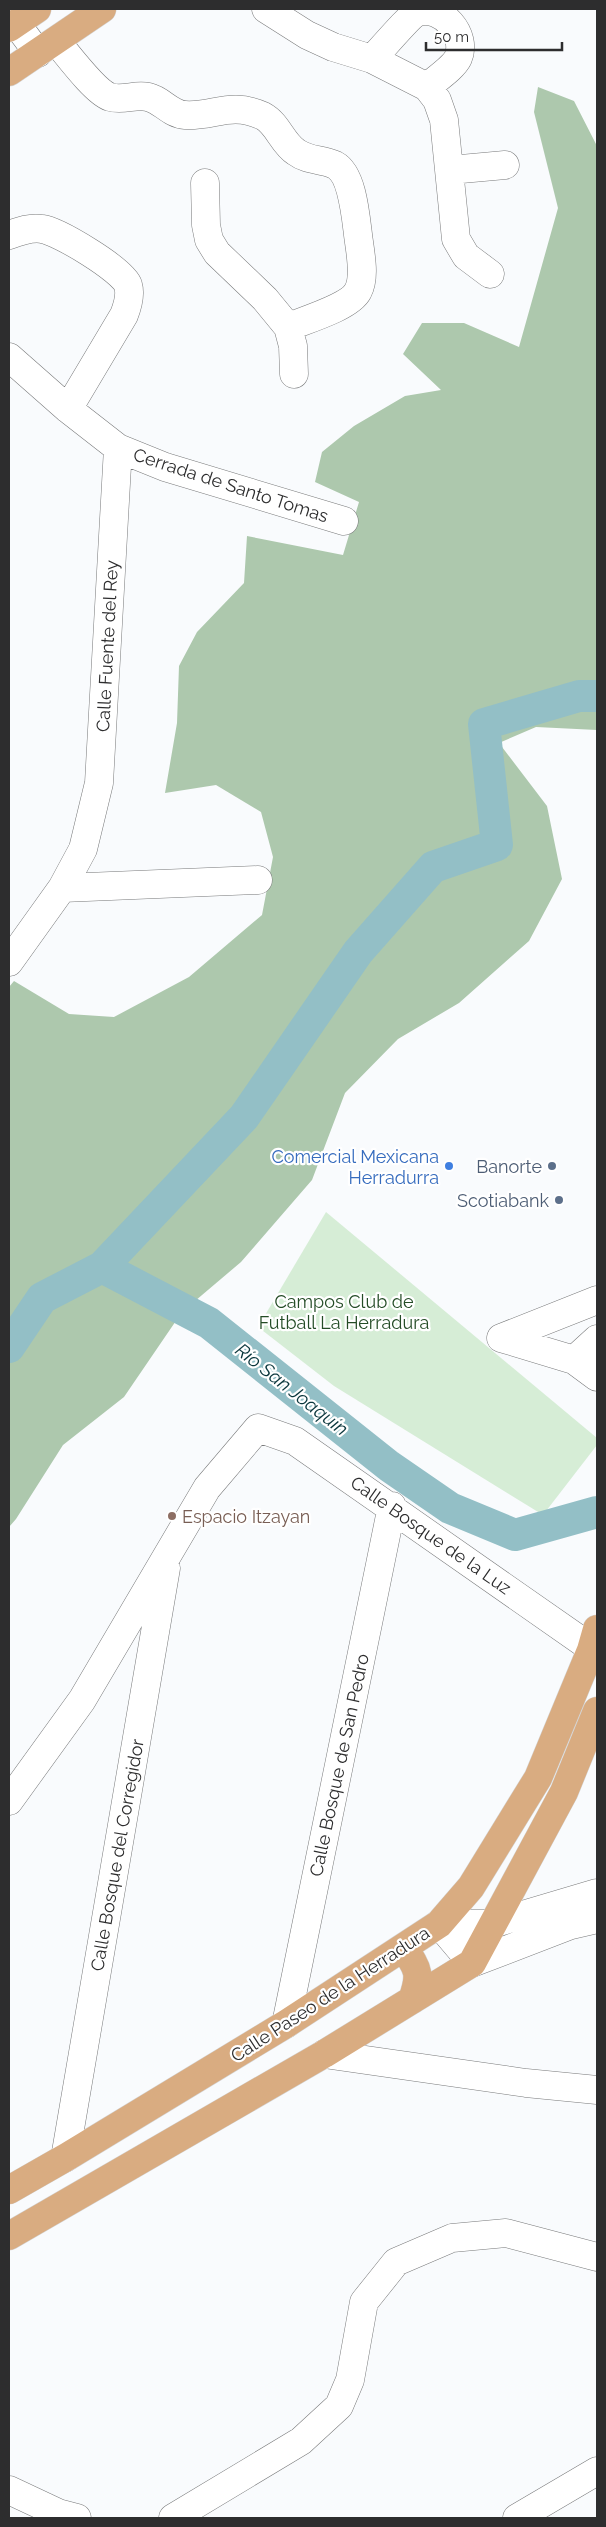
<svg xmlns="http://www.w3.org/2000/svg" width="606" height="2527" viewBox="0 0 606 2527" font-family="Raleway,sans-serif">
	<style>
		.green { fill: #d6edd6 }
		.forest { fill: #adc8ad }
		.lines { fill: none; stroke-linecap: round; stroke-linejoin: round }
		.river { stroke: #93bfc6; stroke-width: 32 }
		.minor-casing { stroke: #797a7b; stroke-width: 29 }
		.major-casing { stroke: #d5d5d5; stroke-width: 29 }
		.minor { stroke: #fff; stroke-width: 28 }
		.major { stroke: #d9ac81; stroke-width: 28 }
		.shop-dot { fill: #3f7fe0; stroke: #fff; stroke-width: 2 }
		.service-dot { fill: #5c6f8a; stroke: #fff; stroke-width: 2 }
		.education-dot { fill: #8d6e63; stroke: #fff; stroke-width: 2 }
		.labels { text-anchor: middle; dominant-baseline: central; stroke-width: 4.5; stroke-linejoin: round; paint-order: stroke }
		.street-label { font-size: 18px; fill: #2d2d2e; stroke: #fff }
		.shop-label { font-size: 18px; fill: #366cbe; stroke: #fff; text-anchor: end }
		.service-label { font-size: 18px; fill: #4e5e75; stroke: #fff; text-anchor: end }
		.park-label { font-size: 18px; fill: #244c26; stroke: #fff }
		.education-label { font-size: 18px; fill: #785e54; stroke: #fff; text-anchor: start }
		.water-label { font-size: 19px; font-style: italic; fill: #0a363c; stroke: #fff }
	</style>
	<rect width="100%" height="100%" fill="#f9fbfd"/>
	<!-- green -->
	<path class="green" d="M326,1212l271,226v7l-54,70 -209,-129 -76,-59z"/>
	<!-- forest -->
	<path class="forest" d="M538,87l36,14 23,45v584l-61,-3 -37,16 48,63 15,73 -33,62 -70,62 -61,36 -53,54 -33,87 -71,82 -59,50 -58,85 -61,48 -47,74 -7,8v-540l5,-6 55,33 45,3 75,-40 73,-62 11,-58 -12,-45 -45,-27 -51,8 12,-70 2,-57 18,-34 47,-49 3,-47 96,19 16,-53 -44,-20 7,-30 32,-26 51,-30 36,-6 -38,-36 19,-31h42l55,24 39,-139 -24,-96z"/>
	<g class="lines">
		<!-- river -->
		<path class="river" d="M102,1267l107,56 180,143 61,42 65,27 82,-23
			M9,1347l33,-49 60,-31 142,-150 114,-165 75,-85 64,-22 -13,-121 95,-28h18"/>
		<defs>
			<path id="minor" d="M266,9l41,26 26,12 39,12 55,28 10,13 7,20 12,119 10,17 24,18
				M9,14l29,39
				M56,41c12,14 39,51 54,56 13,4 25,-3 38,0 14,3 22,17 37,18 29,2 45,-14 78,1 15,8 19,27 33,36 12,9 26,7 39,13 19,10 21,58 24,77 2,15 6,36 -1,49 -8,16 -53,29 -70,36l-23,-28 -48,-46 -8,-13 -3,-15 -1,-42
				M372,59c8,-8 38,-44 46,-47 24,-7 50,23 40,46 -5,10 -22,21 -31,29
				M450,170l55,-5
				M9,235c11,-4 22,-8 33,-6 16,2 81,41 86,56 3,10 0,20 -4,30l-56,94
				M288,327l5,19 1,28
				M9,357l59,52 50,39 47,19 179,54
				M62,888l196,-8
				M9,962l53,-74 21,-39 16,-66 19,-335
				M501,1338l73,22 23,17
				M501,1338l96,-38
				M574,1360l23,-21
				M9,1801l73,-101 125,-212 51,-60 37,13 302,211
				M439,1924l33,39 99,-38 26,-6
				M439,1924h53l105,-31
				M286,2024l106,-518
				M324,2054l202,29 71,7
				M65,2158l101,-590
				M9,2490l49,23 19,5
				M173,2518l128,-77 38,-35 11,-26 14,-78 32,-40 56,-24 54,-5 91,24
				M517,2518l80,-47"/>
			<path id="major" d="M9,28l28,-19
				M9,72l93,-63
				M404,1949c15,20 17,26 8,51
				M9,2190l56,-32 221,-134 153,-100 32,-37 67,-109 53,-128 6,-21
				M9,2236l315,-182 148,-91 92,-171 33,-81"/>
		</defs>
		<!-- minor casing -->
		<use href="#minor" class="minor-casing"/>
		<!-- major casing -->
		<use href="#major" class="major-casing"/>
		<!-- minor -->
		<use href="#minor" class="minor"/>
		<!-- major -->
		<use href="#major" class="major"/>
	</g>
	<!-- markers -->
	<circle class="shop-dot" cx="449" cy="1166" r="5"/>
	<g class="service-dot">
		<circle cx="552" cy="1166" r="5"/>
		<circle cx="559" cy="1200" r="5"/>
	</g>
	<circle class="education-dot" cx="172" cy="1516" r="5"/>
	<g class="labels">
		<!-- street labels -->
		<g class="street-label">
			<text transform="translate(231 485) rotate(18)">Cerrada de Santo Tomas</text>
			<text transform="translate(107 646) rotate(-87)">Calle Fuente del Rey</text>
			<text transform="translate(431 1535) rotate(35)">Calle Bosque de la Luz</text>
			<text transform="translate(339 1765) rotate(-78)">Calle Bosque de San Pedro</text>
			<text transform="translate(117 1855) rotate(-80)">Calle Bosque del Corregidor</text>
			<text transform="translate(330 1994) rotate(-33)">Calle Paseo de la Herradura</text>
		</g>
		<!-- shop labels -->
		<g class="shop-label">
			<text x="439" y="1156">Comercial Mexicana<tspan x="439" dy="21">Herradurra</tspan></text>
		</g>
		<!-- service labels -->
		<g class="service-label">
			<text x="542" y="1166">Banorte</text>
			<text x="549" y="1200">Scotiabank</text>
		</g>
		<!-- park labels -->
		<g class="park-label">
			<text x="344" y="1301">Campos Club de<tspan x="344" dy="21">Futball La Herradura</tspan></text>
		</g>
		<!-- education labels -->
		<g class="education-label">
			<text x="182" y="1516">Espacio Itzayan</text>
		</g>
		<!-- water labels -->
		<g class="water-label">
			<text transform="translate(292 1389) rotate(38)">Río San Joaquín</text>
		</g>
	</g>
	<!-- border -->
	<rect width="606" height="2527" fill="none" stroke="#2d2d2e" stroke-width="20"/>
	<!-- scale -->
	<path d="M426 42v8h136v-8" fill="none" stroke="#2d2d2e" stroke-width="2.5"/>
	<text x="434" y="42" font-size="15" fill="#2d2d2e" stroke="#ffffff" stroke-width="4" paint-order="stroke">50 m</text>
</svg>
